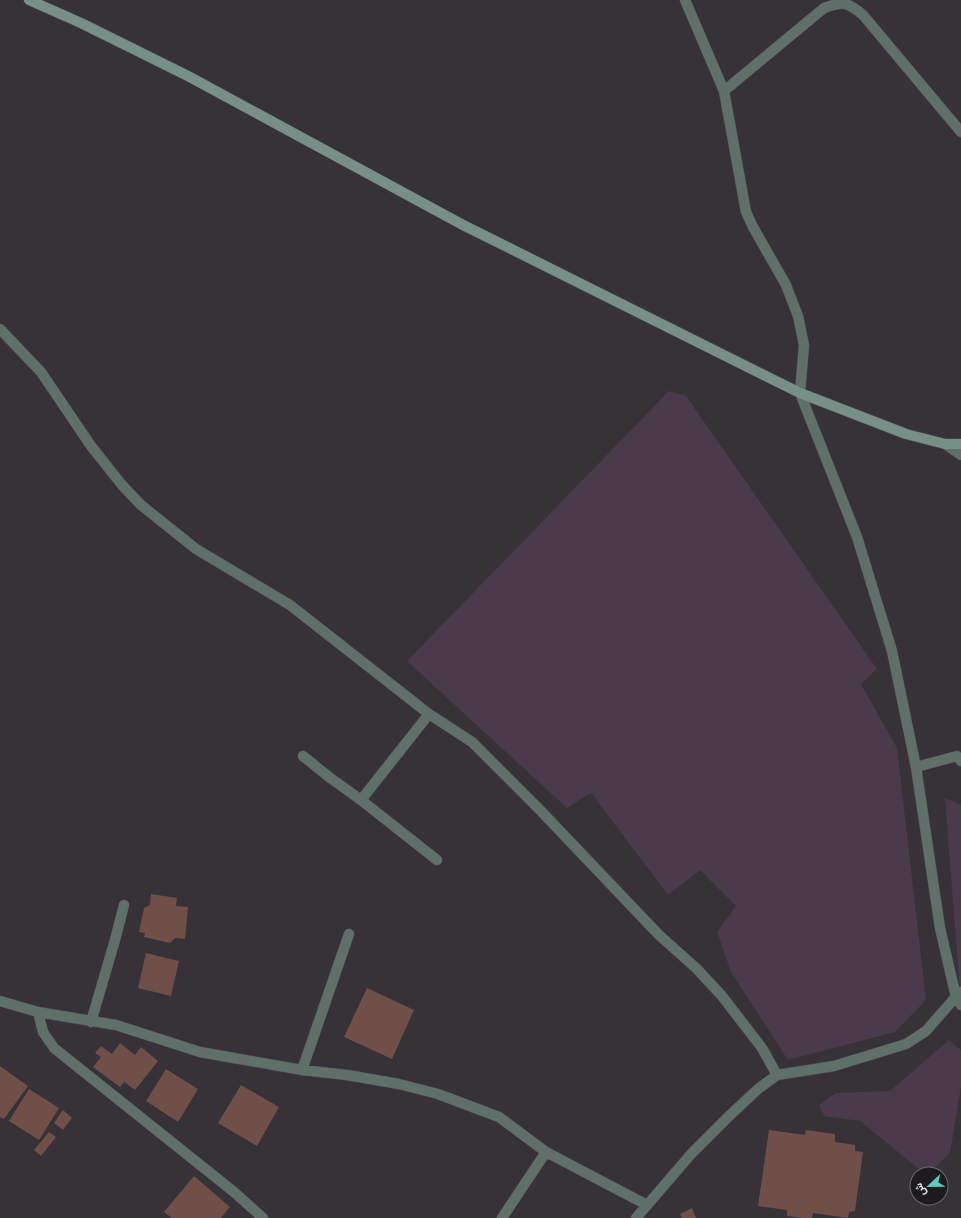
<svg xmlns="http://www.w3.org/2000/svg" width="961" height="1218" viewBox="0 0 961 1218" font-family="'Fira Sans',Vazirmatn,sans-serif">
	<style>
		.green { fill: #4a3a4c }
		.building { fill: #704f48 }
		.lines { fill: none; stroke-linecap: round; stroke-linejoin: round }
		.street-casing { stroke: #544f54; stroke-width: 11 }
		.secondary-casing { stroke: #544f54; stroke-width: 11 }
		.street { stroke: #5f6f6a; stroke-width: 10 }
		.secondary { stroke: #769088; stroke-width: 10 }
	</style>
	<rect width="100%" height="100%" fill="#373238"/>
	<!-- green -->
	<path class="green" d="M669,391l17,5 191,273 -16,15 36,64 29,252 -31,32 -107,28 -57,-88 -14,-40 19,-26 -36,-36 -32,25 -77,-102 -24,15 -160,-147z
		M945,798l16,7v187h-1z
		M949,1040l12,10v36l-11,67 -22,21h-3l-65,-53 -36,-5 -5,-11 17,-12 54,-2z"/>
	<!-- building -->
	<path class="building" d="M151,894l26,4 -1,8 12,1 -3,32 -10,-1 -5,5 -26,-6 1,-4 -6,-1 5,-24 6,-3z
		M146,953l33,8 -8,35 -33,-8z
		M367,988l47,22 -22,49 -48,-22z
		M120,1043l15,12 6,-8 17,14 -23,29 -11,-8 -4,5 -27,-20 8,-10 -6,-4 6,-7 11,8z
		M0,1066l28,20 -24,33 -4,-2z
		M166,1069l32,20 -20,33 -32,-21z
		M241,1085l38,22 -22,39 -39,-23z
		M29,1089l30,19 -20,32 -30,-19z
		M63,1110l9,8 -9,12 -9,-7z
		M769,1130l36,5 1,-5 29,4v8l20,3v6l8,1 -8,59 -6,1 -1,6 -35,-5 -1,5h-10l-15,-2v-6l-29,-4z
		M49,1132l7,5 -15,19 -7,-6z
		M194,1176l36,31 -9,11h-49l-8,-6z
		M692,1208l4,10h-14l-2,-4z"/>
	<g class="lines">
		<defs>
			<path id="street" d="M685,0l39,91 22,121 7,15 33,58 12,31 6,29 -4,48 57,144 35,114 24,116 24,161 16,69 5,8
				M724,91l100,-83c19,-7 24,-6 39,7l98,117
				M0,329l41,43 50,74 31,39 19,20 55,44 94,56 139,109 43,28 68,68 119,125 37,33 26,28 40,52 15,27
				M945,444l16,11
				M303,756l26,21 32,23 76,60
				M916,767l41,-11 4,5
				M361,800l68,-86
				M0,1001l38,11 78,13 84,27 102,18 45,5 52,9 39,10 61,23 47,35 101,53
				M38,1012l5,20 11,16 180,144 29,26
				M91,1022l24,-82 9,-35
				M302,1070l47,-136
				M502,1218l44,-66
				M636,1218l56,-65 35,-35 31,-29 19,-14 57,-9 72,-22 20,-13 34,-39"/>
			<path id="secondary" d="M29,0l52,23 107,53 275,149 337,168 106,41 39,10h16"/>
		</defs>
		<!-- street casing -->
		<use href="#street" class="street-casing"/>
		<!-- secondary casing -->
		<use href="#secondary" class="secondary-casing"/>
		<!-- street -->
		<use href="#street" class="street"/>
		<!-- secondary -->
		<use href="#secondary" class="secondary"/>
	</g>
	<!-- north arrow -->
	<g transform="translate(929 1186) rotate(248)"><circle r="19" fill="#1d1b1d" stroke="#6f6d6f"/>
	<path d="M0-3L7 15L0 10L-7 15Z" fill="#59cebf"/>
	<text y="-6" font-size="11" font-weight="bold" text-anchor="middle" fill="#eae7ea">ش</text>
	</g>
</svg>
